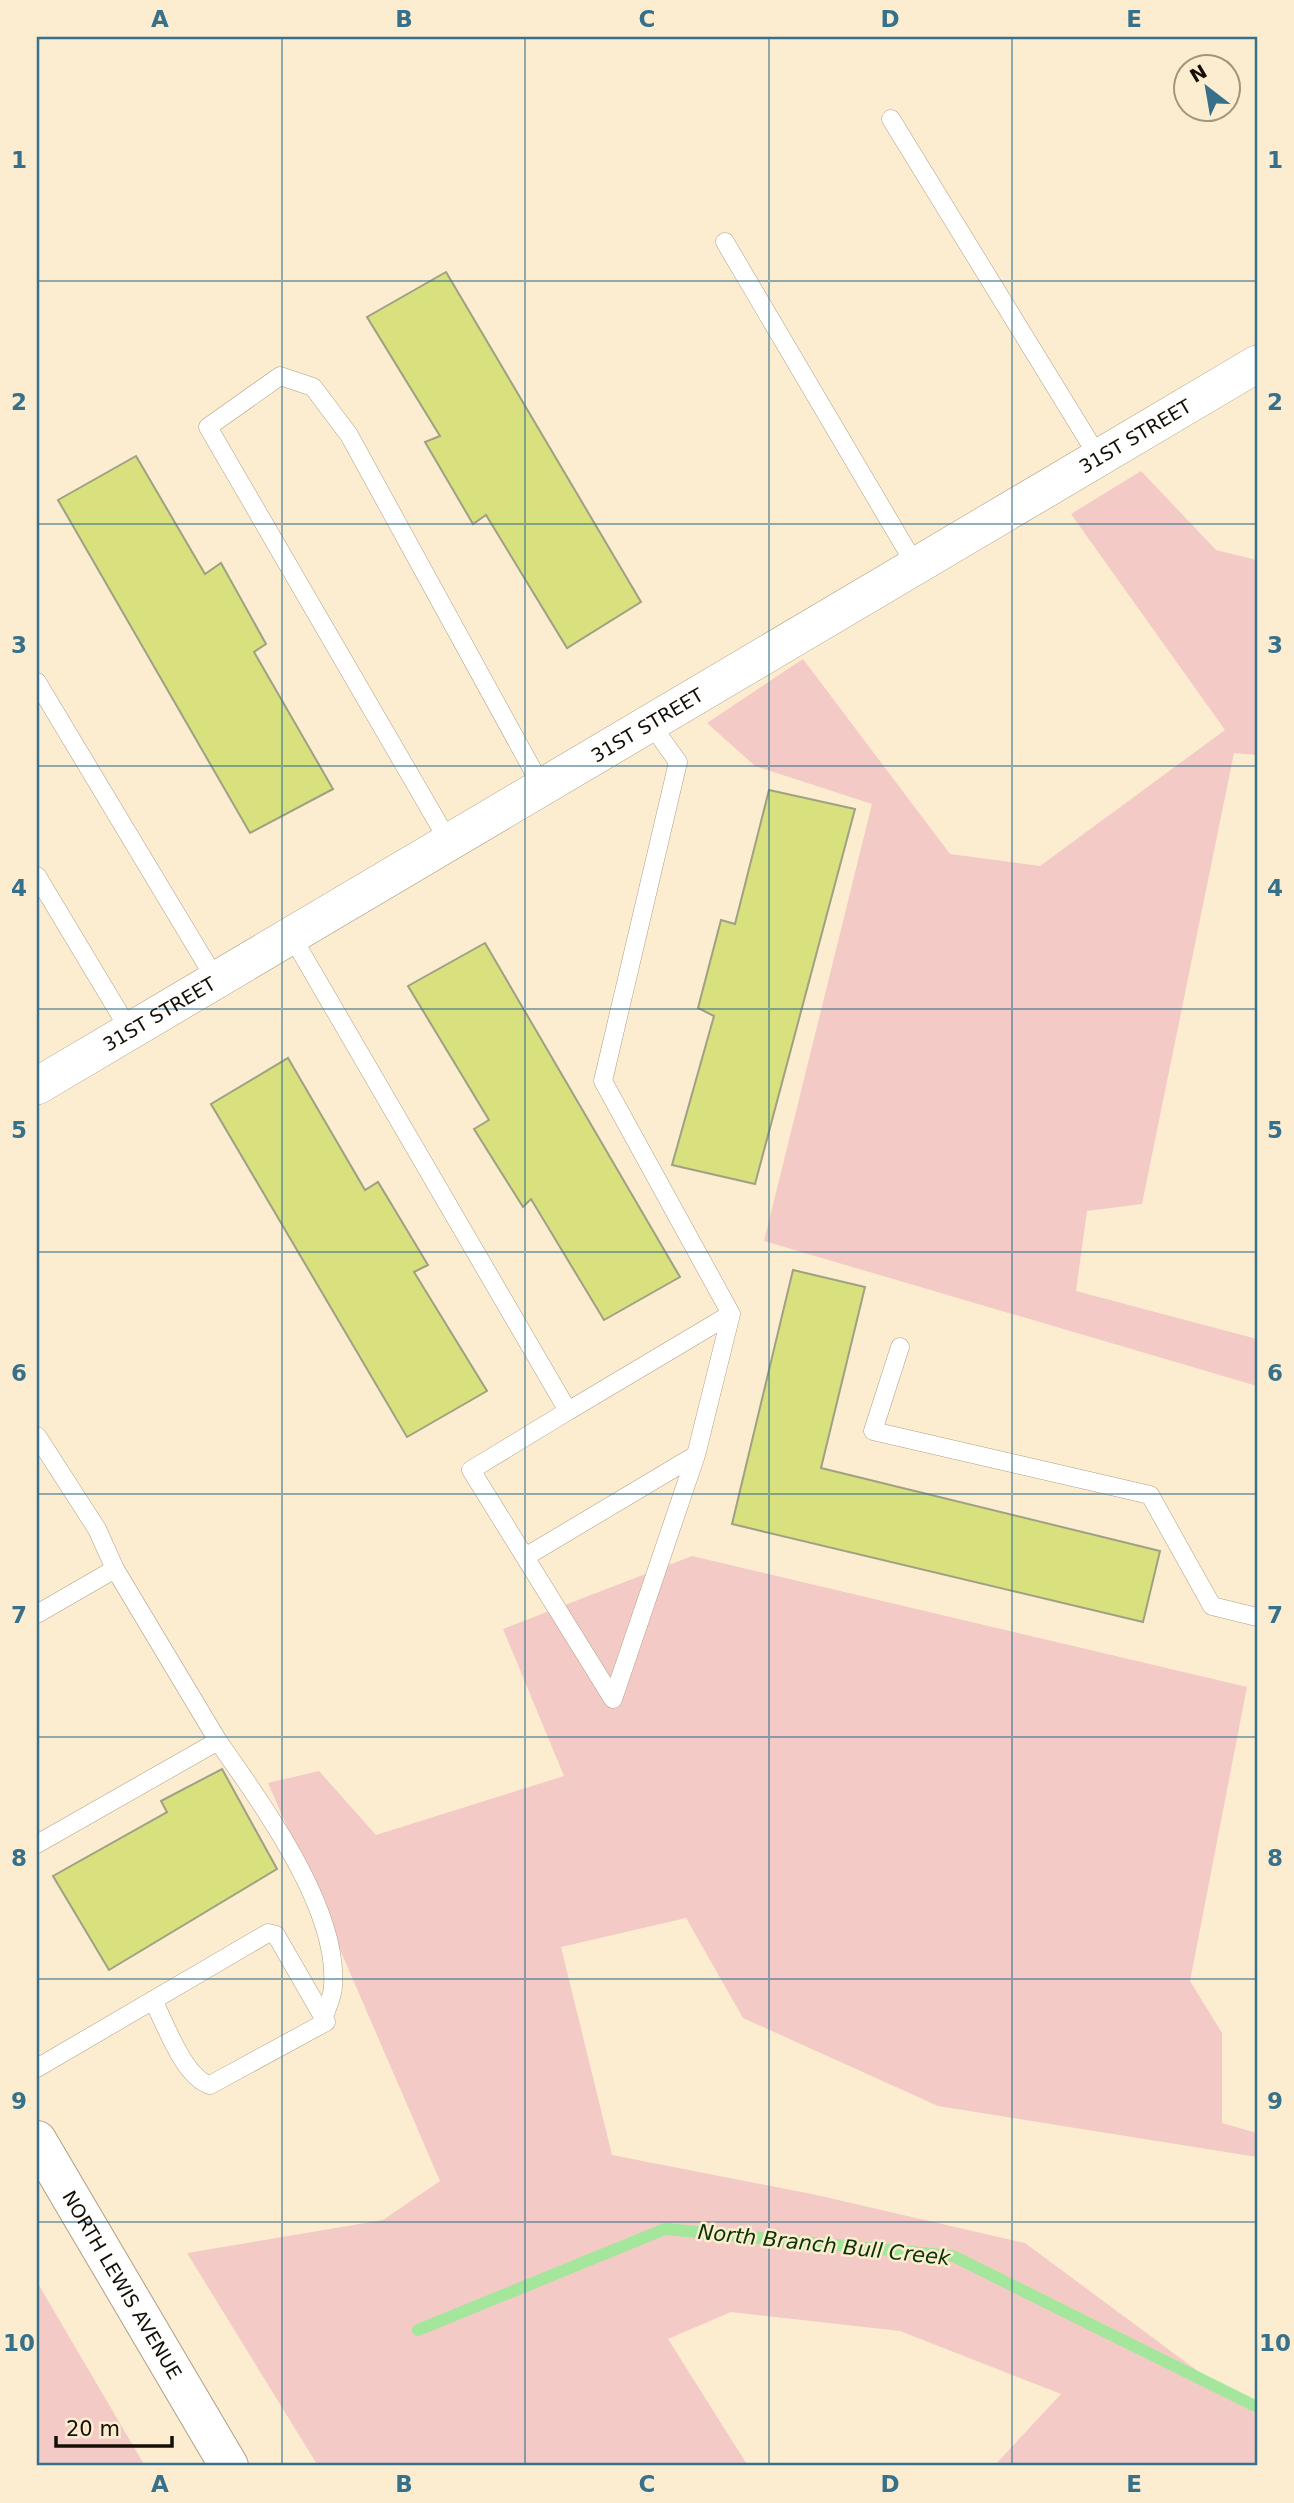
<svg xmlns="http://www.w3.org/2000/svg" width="1294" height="2503" viewBox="0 0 1294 2503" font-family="'DejaVu Sans',sans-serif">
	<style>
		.green { fill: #f4cac6 }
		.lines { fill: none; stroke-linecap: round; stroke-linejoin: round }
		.stream { stroke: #a4e69b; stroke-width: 12 }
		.building { fill: #d9e07e; stroke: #9ea184; stroke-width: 2 }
		.lane-casing { stroke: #ae9f85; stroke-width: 19 }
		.street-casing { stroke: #ae9f85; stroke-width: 38 }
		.secondary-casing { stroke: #ae9f85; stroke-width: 40 }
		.lane { stroke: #fff; stroke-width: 18 }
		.street { stroke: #fff; stroke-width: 37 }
		.secondary { stroke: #fff; stroke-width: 38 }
		.grid { fill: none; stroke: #37708a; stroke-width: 2; stroke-opacity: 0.55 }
		.labels { text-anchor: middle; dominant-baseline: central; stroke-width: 5; stroke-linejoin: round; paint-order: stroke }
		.street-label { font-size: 19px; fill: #151006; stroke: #fcedd0 }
		.water-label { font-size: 21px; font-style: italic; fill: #063402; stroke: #fcedd0 }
		.neatline { fill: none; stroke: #37708a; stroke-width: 2.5 }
		.grid-label { font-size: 23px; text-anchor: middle; font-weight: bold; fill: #37708a }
	</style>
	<rect width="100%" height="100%" fill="#fcedd0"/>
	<!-- green -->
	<path class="green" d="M1141,471l75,79 41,10v195l-23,-2 -92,451 -55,7 -11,80 181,48v47l-493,-145 108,-437 -117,-38 -48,-43 96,-64 147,195 90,12 185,-136 -154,-216z
		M692,1556l555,131 -57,294 32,52v90l35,10v24l-319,-51 -195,-88 -57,-100 -125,29 51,208 200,39 213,49 232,172v51h-263l67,-72 -161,-63 -169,-19 -63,27 80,127h-430l-131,-213 196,-33 57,-39 -172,-398 51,-12 57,64 188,-59 -61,-147z
		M37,2282l108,184h-108z"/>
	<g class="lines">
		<!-- stream -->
		<path class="stream" d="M418,2330l247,-101 288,27 304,151"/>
	</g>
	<!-- building -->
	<path class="building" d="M446,272l195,330 -74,46 -81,-133 -13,9 -48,-82 15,-6 -73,-119z
		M136,456l69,118 16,-11 45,81 -12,8 79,137 -83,44 -192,-333z
		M769,790l86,19 -100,375 -83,-19 42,-149 -16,-8 23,-88 14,4z
		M485,943l195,334 -76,43 -73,-121 -8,8 -49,-78 15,-9 -81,-134z
		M288,1058l77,132 13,-8 50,83 -14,7 73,119 -80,46 -196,-333z
		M793,1270l72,17 -44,181 339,83 -17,71 -411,-98z
		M222,1769l55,100 -168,101 -56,-94 114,-64 -6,-11z"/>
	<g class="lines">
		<defs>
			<path id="lane" d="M891,119l208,339
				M725,242l191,324
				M37,682l179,298
				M449,842l-241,-415 72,-51 33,11 36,48 193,352
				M37,876l93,155
				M291,935l277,476 -97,59 142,229 83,-244 35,-141 -128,-233 75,-319 -28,-39
				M900,1347l-27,84 277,64 62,111 45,11
				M568,1411l163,-97
				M37,1436l60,93 18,40
				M525,1557l171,-102
				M37,1614l78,-45 103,172 -181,103
				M218,1741c43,62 121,167 115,245 0,10 -6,21 -9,31
				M37,2068l231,-135 8,2 50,87 -116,63c-26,-7 -45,-62 -57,-85"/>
			<g id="street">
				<path id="s1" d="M37,1086l1220,-722"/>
			</g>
			<g id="secondary">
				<path id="s2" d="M37,2140l192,326"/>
			</g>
		</defs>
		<!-- lane casing -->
		<use href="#lane" class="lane-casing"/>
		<!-- street casing -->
		<use href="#street" class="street-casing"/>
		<!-- secondary casing -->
		<use href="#secondary" class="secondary-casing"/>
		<!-- lane -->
		<use href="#lane" class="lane"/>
		<!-- street -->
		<use href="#street" class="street"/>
		<!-- secondary -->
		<use href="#secondary" class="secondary"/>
	</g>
	<!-- grid -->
	<path class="grid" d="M282,37v2429M525,37v2429M769,37v2429M1012,37v2429M37,281h1220M37,524h1220M37,766h1220M37,1009h1220M37,1252h1220M37,1494h1220M37,1737h1220M37,1979h1220M37,2222h1220"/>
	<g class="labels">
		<!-- street labels -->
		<g class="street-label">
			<text stroke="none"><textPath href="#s1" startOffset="1276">31ST STREET</textPath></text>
			<text stroke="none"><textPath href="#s1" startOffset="709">31ST STREET</textPath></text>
			<text stroke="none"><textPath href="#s1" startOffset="142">31ST STREET</textPath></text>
			<text stroke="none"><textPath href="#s2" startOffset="168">NORTH LEWIS AVENUE</textPath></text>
		</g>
		<!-- water labels -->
		<g class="water-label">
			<text transform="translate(824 2245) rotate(6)">North Branch Bull Creek</text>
		</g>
	</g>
	<!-- border -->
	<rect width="1294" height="2503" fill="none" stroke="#fcedd0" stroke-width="77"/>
	<!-- north arrow -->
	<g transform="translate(1207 88) rotate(329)"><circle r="33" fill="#fcedd0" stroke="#a0957f" stroke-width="2"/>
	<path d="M0-5L12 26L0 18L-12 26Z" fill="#37708a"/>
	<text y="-10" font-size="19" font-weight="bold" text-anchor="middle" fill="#151006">N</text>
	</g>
	<!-- scale -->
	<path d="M56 2436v10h116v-10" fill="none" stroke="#151006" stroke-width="3.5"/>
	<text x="66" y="2436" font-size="21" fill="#151006" stroke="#fcedd0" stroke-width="5" paint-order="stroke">20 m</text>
	<rect x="38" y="38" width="1218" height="2426" class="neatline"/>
	<g class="grid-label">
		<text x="160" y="27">A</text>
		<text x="404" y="27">B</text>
		<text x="647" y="27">C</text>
		<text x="890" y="27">D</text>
		<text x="1134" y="27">E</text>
		<text x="19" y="168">1</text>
		<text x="1275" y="168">1</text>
		<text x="19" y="410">2</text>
		<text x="1275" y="410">2</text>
		<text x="19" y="653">3</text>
		<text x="1275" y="653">3</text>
		<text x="19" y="896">4</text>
		<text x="1275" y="896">4</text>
		<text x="19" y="1138">5</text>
		<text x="1275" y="1138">5</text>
		<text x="19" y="1381">6</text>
		<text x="1275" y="1381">6</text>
		<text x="19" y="1623">7</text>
		<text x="1275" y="1623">7</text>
		<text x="19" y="1866">8</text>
		<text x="1275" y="1866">8</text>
		<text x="19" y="2109">9</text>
		<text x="1275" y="2109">9</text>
		<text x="19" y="2351">10</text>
		<text x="1275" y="2351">10</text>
		<text x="160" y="2492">A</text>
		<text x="404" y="2492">B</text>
		<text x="647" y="2492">C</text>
		<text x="890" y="2492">D</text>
		<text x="1134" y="2492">E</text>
	</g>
</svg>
